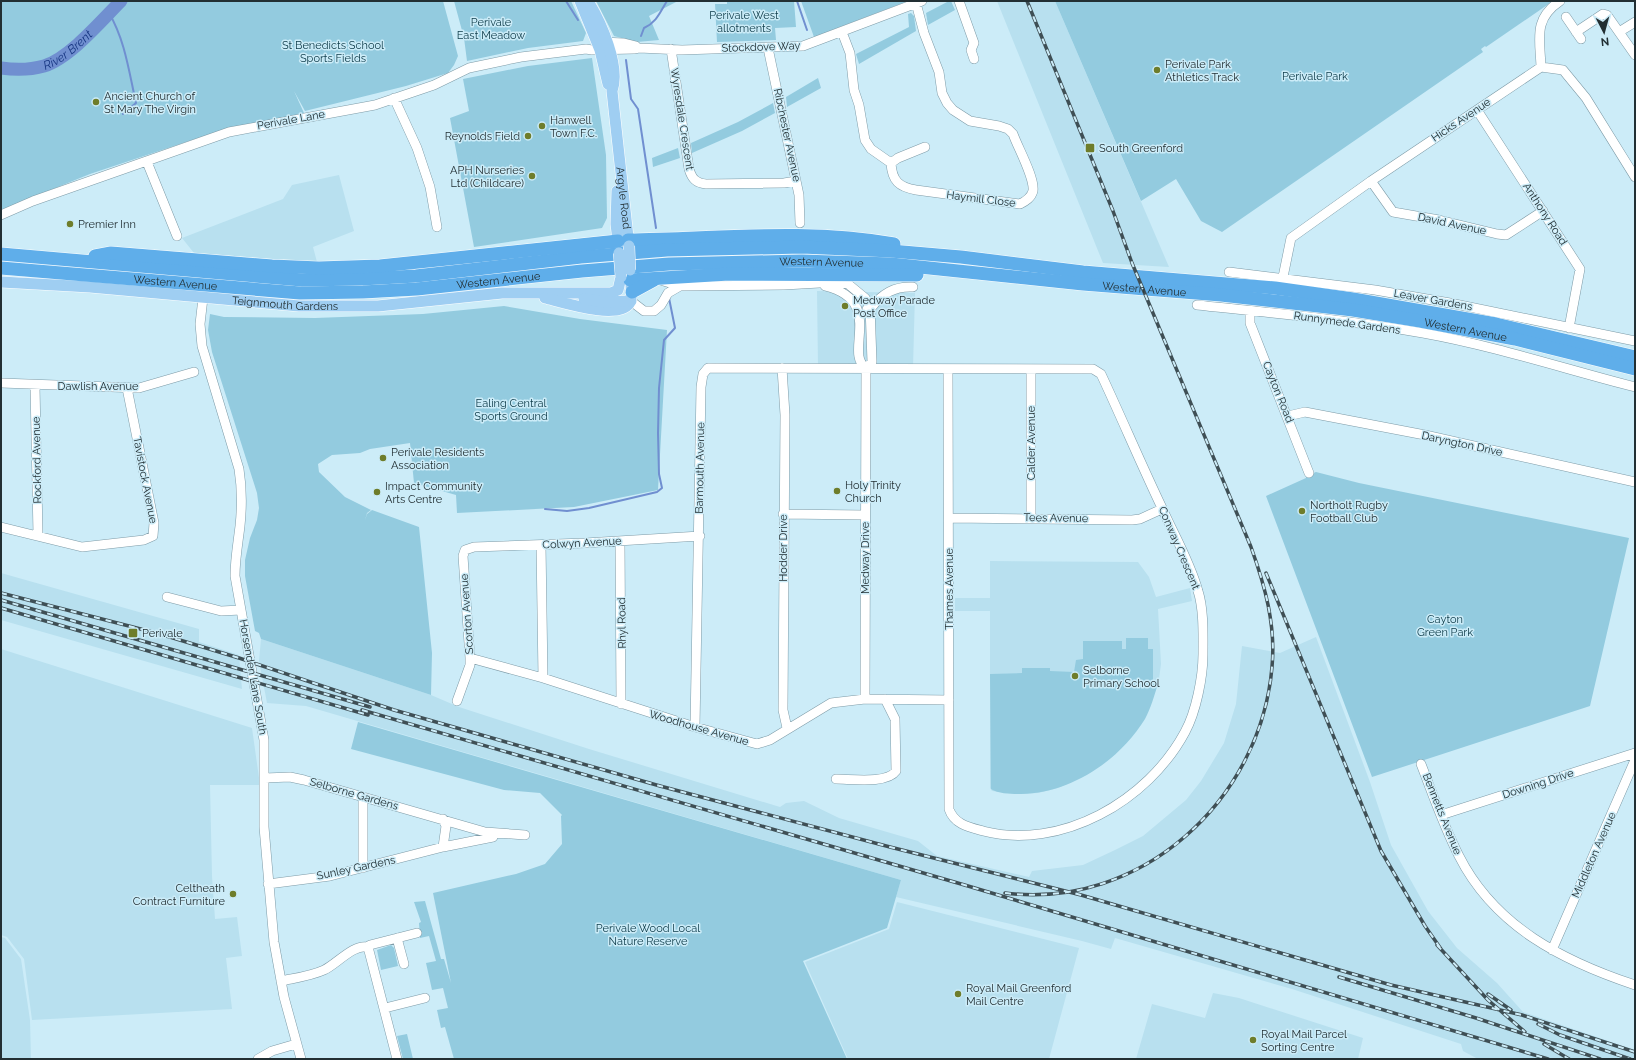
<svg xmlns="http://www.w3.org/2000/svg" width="1636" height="1060" viewBox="0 0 1636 1060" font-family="Raleway,sans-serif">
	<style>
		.built { fill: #b8e0ef }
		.green { fill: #93cbdf }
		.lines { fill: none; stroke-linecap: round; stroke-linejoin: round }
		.stream { stroke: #708fd0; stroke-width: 2 }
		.river { stroke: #708fd0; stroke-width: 13 }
		.minor-casing { stroke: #7e9ba7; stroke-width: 10 }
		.major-casing { stroke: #fff; stroke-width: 12 }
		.highway-casing { stroke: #fff; stroke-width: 14 }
		.minor { stroke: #fff; stroke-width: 9 }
		.major { stroke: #9fcef2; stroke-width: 11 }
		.highway { stroke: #5faeea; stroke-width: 13 }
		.rail-casing { stroke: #3f4f55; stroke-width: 3.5 }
		.rail { stroke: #ccecf8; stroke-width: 2; stroke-dasharray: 6; stroke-linecap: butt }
		.major-bridge-casing { stroke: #fff; stroke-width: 12; stroke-linecap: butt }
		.major-bridge { stroke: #9fcef2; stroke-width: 11 }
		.poi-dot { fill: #6e7d2b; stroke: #ccecf8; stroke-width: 1.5 }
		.labels { text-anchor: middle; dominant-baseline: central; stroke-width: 3; stroke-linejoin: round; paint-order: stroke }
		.park-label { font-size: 11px; fill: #0b3947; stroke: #ccecf8 }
		.street-label { font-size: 11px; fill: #222f33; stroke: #ccecf8 }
		.poi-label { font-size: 11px; fill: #222f33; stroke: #ccecf8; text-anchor: start }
		.water-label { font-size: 12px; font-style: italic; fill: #163581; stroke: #ccecf8 }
	</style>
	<rect width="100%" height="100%" fill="#ccecf8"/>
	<!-- built -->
	<path class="built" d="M997,1h58l114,266 -66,-4z
		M339,175l15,56 -41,16 4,15 -123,-9 -12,-15 101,-39 9,-14z
		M817,291l98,2 -2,75 -95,-1z
		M990,561l148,1 11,15 7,20 34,-9 2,13 -34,8 3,55 -2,15 -14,39 -32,38 -25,18 -30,14 -20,5 -21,1 -25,-3 -2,-3v-177h-35v-13h35z
		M1,573l198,56v13l40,13 3,34 -241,-69z
		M1316,637l54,145 21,63 37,66 29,37 40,35 26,29 112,38v9h-157l-15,-8 -2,-7 -169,-55 -177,-51 -4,11 -29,-8 -186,-44 5,-17 -595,-174 -39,-3 -8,-42 2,-22 170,56 28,12 130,42 191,58 6,-4 18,-2 35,17 79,23 19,15 92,21 3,-6 51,-6 32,-15 28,-14 43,-36 15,-19 23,-38 12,-39 6,-58 38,7z
		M1,649l251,79 8,57h-50l2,91 3,43 22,-2 5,39 -16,2 6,51 -200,11 -8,-61 -17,-22 -6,-2z
		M897,902l182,46 -30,111h-201l-43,-97 84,-33z
		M1,937l4,1 16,21 9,61 1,39h-30z
		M1213,993l26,5 124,40 -5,21h-222l16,-55 53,14z"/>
	<!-- green -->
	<path class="green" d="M1,1h442l15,55 -4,9 -6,8 -42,13 -101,25 -11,-20 10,22 -103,24 -111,37 -89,36z
		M454,1h117l15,32 -3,8 -55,7 -61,13 -3,-23z
		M596,1h82l-29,15 10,24 -22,2 -23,-6z
		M727,1h67l2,26 -21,1 1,12 -59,2 -2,-38h12z
		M801,1h107l-94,36z
		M949,1h2l4,9 -27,15 -2,-12z
		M1055,1h498l-67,46 -1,-1 -4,3 2,3 -261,180 -21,-11 -25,-42 -35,22z
		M911,13l3,3 2,15 -57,33 -3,-10 53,-27 -1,-13z
		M592,58l14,97 1,63 -5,10 -128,19 -24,-129 19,-7 -6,-32 65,-13z
		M818,78l3,10 -34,19 -1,-10z
		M773,103l2,10 -33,18 -50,22 -1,-10 47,-21z
		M678,148l2,10 -27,9 -1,-9z
		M504,306l76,13 87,11 -9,160 -84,17 -117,6 -1,-18 -42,-12 -4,-40 -40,6 -10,4 -28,2 -14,9 1,8 26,25 26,13 -4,3 -2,7 2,-6 5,-4 47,17 13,126 -1,42 -170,-56 -2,-6 -4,-2 -10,-55v-16l5,-22 7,-18 2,-12 -2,-15 -45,-141 -4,-22 2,-16 14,3 91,1 108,-4z
		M1316,472l43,11 270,55 -39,168 -218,71 -106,-281 40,-18v-2z
		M1126,638h22v11h5v35h5c-4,12 -7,24 -13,35 -26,42 -74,74 -124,75 -9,0 -22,0 -30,-5l-1,-115 32,-1v-5h28v3l24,1 2,-12 7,-1v-18h39v8h4z
		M358,722l543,158 -14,48 -84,33 44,98h-375l-20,-73 20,73h-18l-9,-32 -4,1 -4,-18 11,-2 -5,-20 -11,2 -6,-27 10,-2 -7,-25 -9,2 -1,-15 2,-1 -7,-20 11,-1 16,58h3l7,24 -18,-90 83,-19 29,-10 17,-20 -1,-28 1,-1 -22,-22 -36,-3 -153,-41z
		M391,945l3,3 4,18 -17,4 -4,-20z
		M407,1034l6,25h-10l-6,-23z"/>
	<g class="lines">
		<!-- stream -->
		<path class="stream" d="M566,1l12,19
			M797,1l10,29
			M109,13c16,27 20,59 27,90l-13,11
			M641,36l3,-8c13,-6 16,-16 23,-27
			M626,60l5,39 7,10 18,119
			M545,509l22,2 22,-3 68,-16 5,-4 -3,-14 -1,-41 1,-45 5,-48 11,-12 -6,-30"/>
		<!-- river -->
		<path class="river" id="s1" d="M1,68c14,2 29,2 43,-2 26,-8 58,-46 77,-65"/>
		<defs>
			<path id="minor" d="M959,1l15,42 -3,7 3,9
				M1566,17l15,22
				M842,32l8,21 4,37 5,15 6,35 6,9 20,14c1,18 8,24 25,27l104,14c6,-3 11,-6 13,-13 2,-13 -15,-43 -20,-57l-5,-5 -9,-3 -29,-5 -17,-11 -6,-7 -5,-10 -3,-21 -15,-39 -8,-30
				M1576,32l27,-18 4,1 28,40
				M1619,32l16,-10
				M602,42l22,1 12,3
				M768,48l31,147 1,28
				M671,49l18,120c3,10 7,14 17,15l78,-1 12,-2
				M1541,67c-1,-28 -8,-48 19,-66
				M394,98l23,50 13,39 7,40
				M1477,110l103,159 -11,59
				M147,162l30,74
				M891,163l7,-5 27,-11
				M1371,181l22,31 46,8 58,14 9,1 37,-24
				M1,215l32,-14 196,-69 146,-27 59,-20 35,-17 52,-11 65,-8 6,1 42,-1 5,-1 43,2 121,-4 119,-45
				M1229,272l146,18 75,13 185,38
				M1283,277l8,-39 80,-57 170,-114 22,3 23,28 49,79
				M660,280l20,6 104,-1 53,-3 11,2 17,14 5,8 2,56 -6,6
				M825,286c61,15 18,67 41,82
				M203,298l-3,26 2,22 37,123c3,19 3,38 1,57 -2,17 -5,33 -5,50l29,164v87l10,115 10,55 17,62
				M631,301l13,10h10l7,-6 7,-12 12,-7
				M1197,305c76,8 152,15 226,28 72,13 142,36 212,54
				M867,309l4,-1c11,-14 23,-22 42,-21
				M1250,311v12l59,150
				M782,368l3,47 -2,295 4,18
				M1031,369v149
				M1,383l138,5 55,-16
				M35,386l3,149
				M1288,416l17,-4 120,23 210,47
				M783,514l82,1
				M949,518l183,2 8,-1 22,-10
				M1,527l81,20 62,-7 9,-4 1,-13 -27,-135
				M620,541l1,163
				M541,545l2,133
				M167,597l54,14 20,-1
				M470,658l73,20 152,49 62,17 13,-4 61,-37 34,-4 84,1
				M865,699l1,-331
				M457,701l13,-36v-7l-7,-102 2,-6 9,-3 111,-4 115,-7
				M695,727l6,-340 2,-13 5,-6 385,1 8,5c21,45 40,90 61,134 12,27 28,54 36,83 6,19 5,44 5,63 0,23 -7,58 -18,78 -37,69 -124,119 -202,99 -15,-4 -29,-7 -34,-22l-1,-440
				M1421,764c12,31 23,63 38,92 36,71 104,105 176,129
				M265,778l25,-1 14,3 181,52 40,3
				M836,779c16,0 51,5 60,-8l-1,-52 -10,-20
				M1441,815l194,-62
				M443,819l3,7 -3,21
				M363,868v-71
				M268,884l62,-8 113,-29 50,-10
				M397,938l7,26
				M368,947l2,-2 47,-12
				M1552,950l83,-190
				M281,981c14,-3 30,-5 43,-11 13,-6 29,-26 44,-23l29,112
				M385,1008l40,-10
				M258,1059l14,-8 24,-7"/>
			<g id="major">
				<path d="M580,1l20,49 8,34"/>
				<path id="s2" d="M588,1c13,21 33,66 24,90l17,155"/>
				<path d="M617,191l-1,33 3,25"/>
				<path id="s3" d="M1,282l89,5 209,19h79l124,-13h109l7,-3 3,-13"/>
				<path d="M545,298c17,4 72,22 84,6 4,-6 2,-14 2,-21"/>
				<path d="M584,299l21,3 26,-1"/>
			</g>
			<g id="highway">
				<path d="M628,240c89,-1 178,-12 266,4"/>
				<path d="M1,254l301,26 59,-1 55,-3 165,-19 86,-7 135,-3 89,4 70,6 122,15 192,16 78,11 143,25 139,33"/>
				<path d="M95,256l16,-3 161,13 47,2 61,-2 238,-25"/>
				<path id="s4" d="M1,268l299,25 63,-1 54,-3 165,-18 87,-7 133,-3 89,3 192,20 138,11 132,15 67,11 95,18 120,30"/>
				<path d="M630,280l99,-6 188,1"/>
				<path d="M632,292l22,-12"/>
			</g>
		</defs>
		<!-- minor casing -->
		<use href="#minor" class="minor-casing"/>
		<!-- major casing -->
		<use href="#major" class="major-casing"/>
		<!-- highway casing -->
		<use href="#highway" class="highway-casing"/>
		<!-- minor -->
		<use href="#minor" class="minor"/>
		<!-- major -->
		<use href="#major" class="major"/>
		<!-- highway -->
		<use href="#highway" class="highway"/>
		<defs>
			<path id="rail" d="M1266,573l115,278 44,75 16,23
				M1,593l159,41 79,24 155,52 266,76 230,61 191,48 310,90 131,30 113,37
				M1,600l369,107
				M1,608l367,107
				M362,710l606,176 580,173
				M1005,893c136,17 256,-93 267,-226 4,-42 -7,-81 -21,-120l-119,-284 -19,-52 -86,-210
				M1437,945l51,55 37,32
				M1339,977l137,41 124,41
				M1488,994l23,16
				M1538,1024l22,11 70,24
				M1544,1044l25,15"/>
		</defs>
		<!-- rail casing -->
		<use href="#rail" class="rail-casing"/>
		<!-- rail -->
		<use href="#rail" class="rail"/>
		<defs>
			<path id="major-bridge" d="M629,246l1,24
				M619,253l2,24"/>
		</defs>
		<!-- major-bridge casing -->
		<use href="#major-bridge" class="major-bridge-casing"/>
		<!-- major-bridge -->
		<use href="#major-bridge" class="major-bridge"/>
	</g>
	<!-- markers -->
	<g class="poi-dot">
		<circle cx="1157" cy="70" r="4"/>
		<circle cx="96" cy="102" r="4"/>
		<circle cx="542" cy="126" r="4"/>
		<circle cx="528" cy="136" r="4"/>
		<rect x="1085" y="143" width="10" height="10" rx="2"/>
		<circle cx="532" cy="176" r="4"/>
		<circle cx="70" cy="224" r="4"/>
		<circle cx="845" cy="306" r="4"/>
		<circle cx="383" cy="458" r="4"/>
		<circle cx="837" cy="491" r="4"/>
		<circle cx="377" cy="492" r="4"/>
		<circle cx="1302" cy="511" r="4"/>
		<rect x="128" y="628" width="10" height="10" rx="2"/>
		<circle cx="1075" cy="676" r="4"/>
		<circle cx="233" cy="894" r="4"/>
		<circle cx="958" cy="994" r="4"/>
		<circle cx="1253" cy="1040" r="4"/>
	</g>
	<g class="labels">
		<!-- park labels -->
		<g class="park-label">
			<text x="744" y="15">Perivale West<tspan x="744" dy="13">allotments</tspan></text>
			<text x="491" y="22">Perivale<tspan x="491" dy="13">East Meadow</tspan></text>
			<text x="333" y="45">St Benedicts School<tspan x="333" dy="13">Sports Fields</tspan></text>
			<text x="1315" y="76">Perivale Park</text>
			<text x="511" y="403">Ealing Central<tspan x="511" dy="13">Sports Ground</tspan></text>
			<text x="1445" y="619">Cayton<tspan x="1445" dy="13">Green Park</tspan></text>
			<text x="648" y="928">Perivale Wood Local<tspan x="648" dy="13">Nature Reserve</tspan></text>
		</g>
		<!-- street labels -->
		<g class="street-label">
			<text transform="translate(761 47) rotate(-2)">Stockdove Way</text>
			<text transform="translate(682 119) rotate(81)">Wyresdale Crescent</text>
			<text transform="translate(291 120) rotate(-10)">Perivale Lane</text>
			<text transform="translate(1461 120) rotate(-34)">Hicks Avenue</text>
			<text transform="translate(787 135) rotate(78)">Ribchester Avenue</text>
			<text stroke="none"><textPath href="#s2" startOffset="203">Argyle Road</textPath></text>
			<text transform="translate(981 199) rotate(7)">Haymill Close</text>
			<text transform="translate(1545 214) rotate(57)">Anthony Road</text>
			<text transform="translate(1452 224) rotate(12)">David Avenue</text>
			<text stroke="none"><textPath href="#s4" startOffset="823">Western Avenue</textPath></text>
			<text stroke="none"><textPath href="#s4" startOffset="499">Western Avenue</textPath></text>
			<text stroke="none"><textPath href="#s4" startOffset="175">Western Avenue</textPath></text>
			<text stroke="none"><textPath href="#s4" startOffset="1147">Western Avenue</textPath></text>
			<text transform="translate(1433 300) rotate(10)">Leaver Gardens</text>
			<text stroke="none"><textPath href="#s3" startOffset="285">Teignmouth Gardens</textPath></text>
			<text transform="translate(1347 323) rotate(8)">Runnymede Gardens</text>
			<text stroke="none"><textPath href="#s4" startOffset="1471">Western Avenue</textPath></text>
			<text x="98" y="386">Dawlish Avenue</text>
			<text transform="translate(1278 392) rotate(68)">Cayton Road</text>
			<text transform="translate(1031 443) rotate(-90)">Calder Avenue</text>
			<text transform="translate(1462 444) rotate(12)">Daryngton Drive</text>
			<text transform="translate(37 460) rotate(-91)">Rockford Avenue</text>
			<text transform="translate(700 468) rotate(-89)">Barmouth Avenue</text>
			<text transform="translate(145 480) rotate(79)">Tavistock Avenue</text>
			<text transform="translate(1056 518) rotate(1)">Tees Avenue</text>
			<text transform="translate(582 543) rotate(-3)">Colwyn Avenue</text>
			<text transform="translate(783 548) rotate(-90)">Hodder Drive</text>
			<text transform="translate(1179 548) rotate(67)">Conway Crescent</text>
			<text transform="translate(865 558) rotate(-90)">Medway Drive</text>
			<text transform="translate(949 589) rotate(-90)">Thames Avenue</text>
			<text transform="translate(467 614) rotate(-94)">Scorton Avenue</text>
			<text transform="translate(622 623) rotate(-91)">Rhyl Road</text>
			<text transform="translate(253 677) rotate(80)">Horsenden Lane South</text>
			<text transform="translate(699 728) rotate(16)">Woodhouse Avenue</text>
			<text transform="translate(1538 784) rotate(-18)">Downing Drive</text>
			<text transform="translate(354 794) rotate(16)">Selborne Gardens</text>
			<text transform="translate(1442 814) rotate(68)">Bennetts Avenue</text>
			<text transform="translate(1594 855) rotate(-66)">Middleton Avenue</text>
			<text transform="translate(356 868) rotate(-12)">Sunley Gardens</text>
		</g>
		<!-- poi labels -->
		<g class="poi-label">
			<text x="1165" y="64">Perivale Park<tspan x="1165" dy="13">Athletics Track</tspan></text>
			<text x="104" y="96">Ancient Church of<tspan x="104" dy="13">St Mary The Virgin</tspan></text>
			<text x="550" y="120">Hanwell<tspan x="550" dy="13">Town F.C.</tspan></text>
			<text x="520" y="136" text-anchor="end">Reynolds Field</text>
			<text x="1099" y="148">South Greenford</text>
			<text x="524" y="170" text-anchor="end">APH Nurseries<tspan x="524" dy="13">Ltd (Childcare)</tspan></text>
			<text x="78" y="224">Premier Inn</text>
			<text x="853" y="300">Medway Parade<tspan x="853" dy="13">Post Office</tspan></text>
			<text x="391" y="452">Perivale Residents<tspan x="391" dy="13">Association</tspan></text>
			<text x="845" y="485">Holy Trinity<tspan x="845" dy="13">Church</tspan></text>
			<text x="385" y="486">Impact Community<tspan x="385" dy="13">Arts Centre</tspan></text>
			<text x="1310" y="505">Northolt Rugby<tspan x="1310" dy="13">Football Club</tspan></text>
			<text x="142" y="633">Perivale</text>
			<text x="1083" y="670">Selborne<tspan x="1083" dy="13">Primary School</tspan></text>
			<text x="225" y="888" text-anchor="end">Celtheath<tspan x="225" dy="13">Contract Furniture</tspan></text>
			<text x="966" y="988">Royal Mail Greenford<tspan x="966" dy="13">Mail Centre</tspan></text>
			<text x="1261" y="1034">Royal Mail Parcel<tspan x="1261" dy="13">Sorting Centre</tspan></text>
		</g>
		<!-- water labels -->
		<g class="water-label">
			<text stroke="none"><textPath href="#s1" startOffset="72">River Brent</textPath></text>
		</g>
	</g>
	<!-- border -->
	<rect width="1636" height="1060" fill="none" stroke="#222f33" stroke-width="4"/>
	<!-- north arrow -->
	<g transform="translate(1604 32) rotate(174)" stroke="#ccecf8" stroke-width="3" paint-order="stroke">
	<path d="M0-3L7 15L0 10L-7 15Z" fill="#222f33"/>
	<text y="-6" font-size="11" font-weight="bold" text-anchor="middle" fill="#222f33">N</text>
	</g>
</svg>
